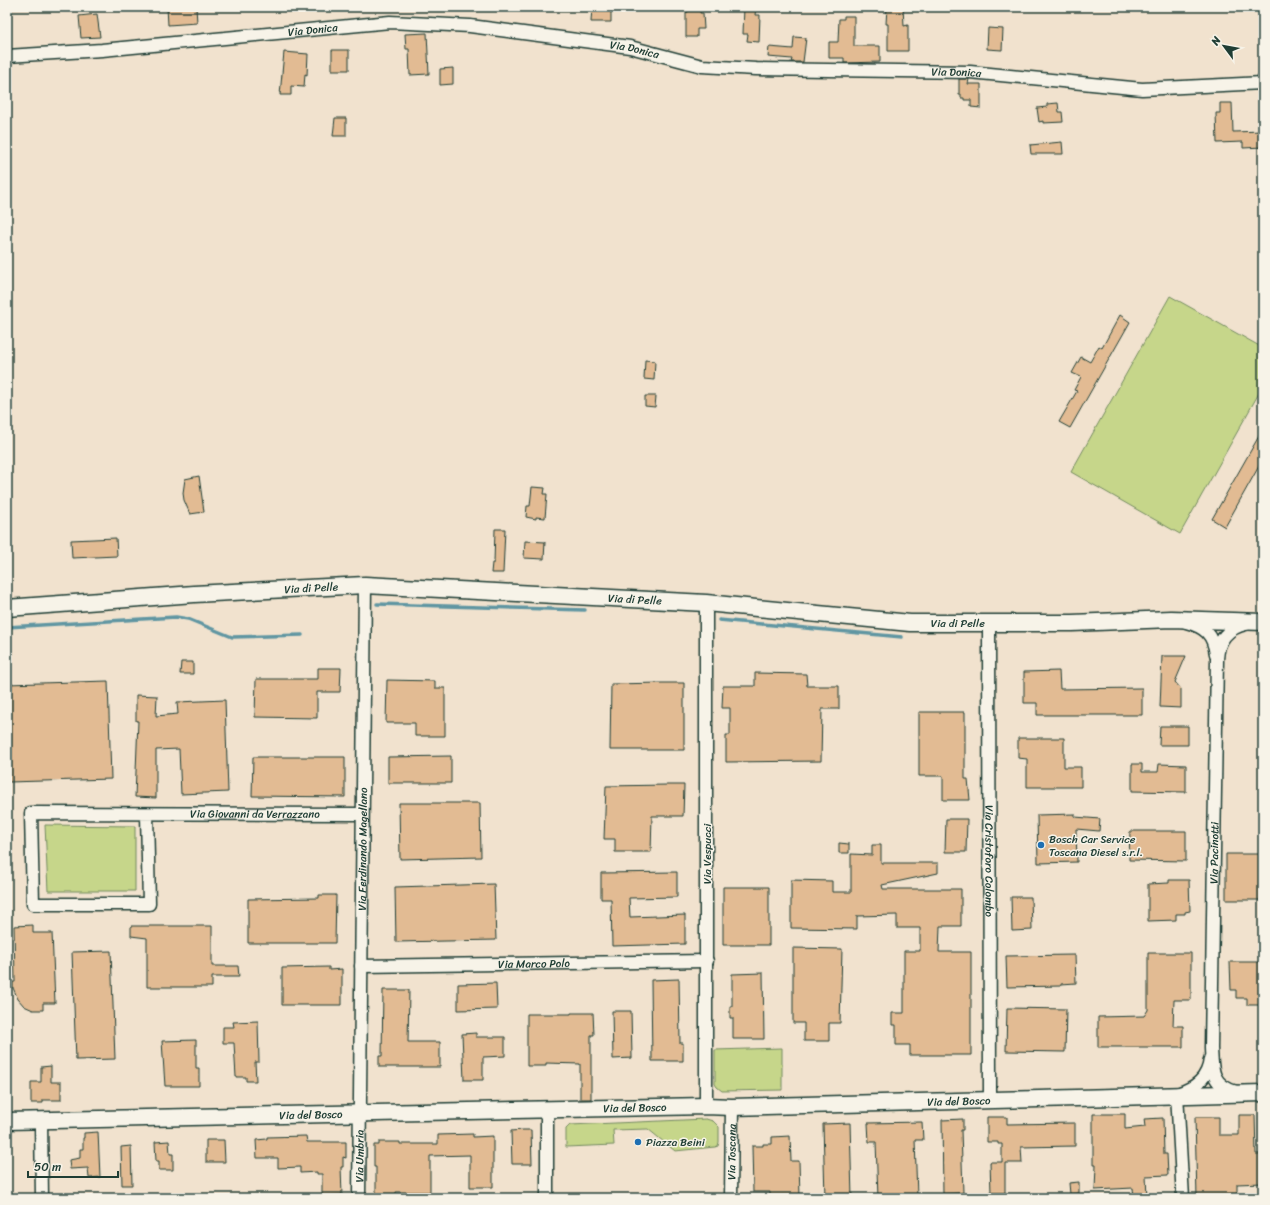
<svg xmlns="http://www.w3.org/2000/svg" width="1270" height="1205" viewBox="0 0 1270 1205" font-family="Sriracha,sans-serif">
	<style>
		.green { fill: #c6d68a; stroke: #728a5f }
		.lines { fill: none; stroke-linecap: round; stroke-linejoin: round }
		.stream { stroke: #6096a2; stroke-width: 3.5 }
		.building { fill: #e2bb93; stroke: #1f3d34 }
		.street-casing { stroke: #1f3d34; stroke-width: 15 }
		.secondary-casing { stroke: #1f3d34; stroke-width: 19 }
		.street { stroke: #f7f3e8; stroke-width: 12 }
		.secondary { stroke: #f7f3e8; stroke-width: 16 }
		.poi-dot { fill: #1f6fb2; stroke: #f7f3e8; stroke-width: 1.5 }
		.labels { text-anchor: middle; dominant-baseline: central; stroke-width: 3; stroke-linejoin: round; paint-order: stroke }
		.street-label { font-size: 11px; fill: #1f3d34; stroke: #f7f3e8 }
		.poi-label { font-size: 11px; fill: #1f3d34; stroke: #f7f3e8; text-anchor: start }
	</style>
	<rect width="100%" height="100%" fill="#f1e2ce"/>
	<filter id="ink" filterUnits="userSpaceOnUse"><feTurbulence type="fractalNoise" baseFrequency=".025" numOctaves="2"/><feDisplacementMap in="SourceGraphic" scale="8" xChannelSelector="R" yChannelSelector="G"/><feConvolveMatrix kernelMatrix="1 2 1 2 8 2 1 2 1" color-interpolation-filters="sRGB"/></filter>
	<g filter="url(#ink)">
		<!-- green -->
		<path class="green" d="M1170,296l93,52v38l-83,148 -109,-62z
			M45,825l90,1v65h-87z
			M782,1048v42l-60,1 -5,-4 -2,-3v-34z
			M706,1119l7,2 6,6v15l-1,4 -3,1 -40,4 -27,-22 -35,1 1,15 -48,2v-18l4,-4z"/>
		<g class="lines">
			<!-- stream -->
			<path class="stream" d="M377,604l208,6
				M719,620l183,17
				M7,627l169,-10 12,2 44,18 70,-2"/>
		</g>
		<!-- building -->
		<path class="building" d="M167,7h29l1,16 -29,2z
			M592,7l19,1v14h-20z
			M689,7h12l-1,6h3l1,16h-7v8h-11v-25h2z
			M744,7h12l-1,8h5l-1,27 -12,-1 1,-7h-5z
			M887,7h16l1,19 4,-1v26h-20v-27h-2z
			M97,14l3,23 -19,1 -2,-22z
			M844,16h10v30h26v16l-36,1v-5h-15v-16h9l1,-23h5z
			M988,28l15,1 -1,21 -15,-1z
			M427,33l2,41 -19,1 -1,-26h-3l-1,-15z
			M794,37l12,1 -3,24h-12l1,-3 -24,-2 1,-10 24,2z
			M332,50h17v20h-17z
			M284,52l24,2 -1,21 -2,-1 -1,13 -13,-1v9h-11z
			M453,68v16l-13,1v-16z
			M959,79h10l-1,5h13v24l-10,-1v-7h-7v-2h-3v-4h-2z
			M1058,103l1,9h3l1,10 -20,1v-2l-4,1 -2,-14 10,-1v-3z
			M1220,103h12l1,29 30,-1v16l-20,1v-6l-26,1 -1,-30h4z
			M335,118h11v18h-13z
			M1062,142l1,12h-32l-1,-9z
			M1120,315l10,7 -60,106 -11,-6 18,-31 -3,-1 7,-13 -9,-4 9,-16 9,5 9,-16 3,2z
			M645,360l10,1 -1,19 -10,-1z
			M645,396h11l-1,11 -10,-1z
			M1263,429v30l-38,68 -13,-8z
			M199,476l5,36 -14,2 -6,-14 -1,-7 2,-14z
			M532,487l13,1 -1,6h3l-2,24 -9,-1v2l-10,-2 1,-11h3z
			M495,529h10l-2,44h-12l1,-10h2z
			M116,538l1,18 -45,2 -1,-18z
			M525,541l20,1 -1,17 -20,-1z
			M1162,656h24l-11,26 6,7v19l-21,-1z
			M181,662h12v12h-13z
			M318,668h23l-1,24h-23v26l-62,-1 1,-38h62z
			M1059,671l1,18 82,-1v27h-105v-12h-13v-31z
			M755,673l51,1 1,12h32v23h-17l-1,52 -95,1v-27h4v-27h-8l1,-22h32z
			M387,680l48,1v7h10v48h-30v-13h-29z
			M108,681l3,98 -102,3 -2,-98z
			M662,683h22v67h-74l1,-66z
			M136,695l21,1 -1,20 22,-2 -1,-12 48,-2 3,92 -47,2 -2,-45 -23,1v48l-21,-1 3,-76h-2z
			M919,712h46v67h3l2,21h-27v-24h-24z
			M1160,726h28v19h-29z
			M1018,738h46v29h17v20h-54v-28l-9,-1z
			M451,756v27h-63v-26z
			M253,757h92v40l-93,-1z
			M1132,764h10v8h16l1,-8 27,1v27l-54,-1z
			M668,785h16l-1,31h-31l-1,36h-36v-13h-11l2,-53z
			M399,803h81l1,54 -81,2z
			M1075,814v3l25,2 -1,12 -23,-2 1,33 -39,1 -1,-48z
			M946,819h21l-1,33h-21z
			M1130,831h56v30l-57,-1z
			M839,843l10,1v9h-10z
			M872,845h9v18h57v10l-56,12 1,4h78v37h-21l-1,26h32v103h-61v-10h-14v-20h-4v-12h12v-62h16v-23h-23v-13l-40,1v13l-66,-1v-48l41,1v11h19v-38l21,1z
			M1226,854h37v46h-37z
			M677,872v25l-48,1 1,19 55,-2v29l-73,2 -1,-47h-10v-26z
			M1169,880h20l1,31 -5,1v2h-9v6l-28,1v-37l21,-1z
			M494,884l2,56 -100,2 -1,-55z
			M723,887h46v58h-46z
			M319,895h17l-1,48h-87v-44l71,-1z
			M1011,897h20l1,33 -20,1z
			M33,925v8h19l3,70h-12v7h-10l-9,-4 -6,-7 -5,-11v-6h2l-1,-56z
			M131,926h81v40h26l1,11h-27v10h-65v-49l-16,-2z
			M793,948l49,1 -2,74h-11v18h-25v-18h-11z
			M111,951l4,108 -39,1 -4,-108z
			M1148,953h43v47h-17l-1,26h10v21h-85v-30l46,-1 4,-6z
			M1075,955l1,28 -15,1v2l-54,1 -1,-31z
			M1230,962h33v43h-16v-7h-11v-8h-5z
			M329,967v3l13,-1v36h-60v-37z
			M763,973l1,66h-31v-21h-3v-12h2v-32z
			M679,979l1,64h3v18h-31l-1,-81z
			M496,983l1,26 -39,1v-26z
			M383,990h26l-1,52h32v25h-61v-11h3z
			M1007,1008l59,1 -1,43 -59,-1z
			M612,1011h19l1,47 -19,1z
			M571,1013h22l1,22h-3v64h-11v-35l-34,-1v3h-19v-52h44z
			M258,1021l1,41h-4l1,19h-10v-4h-10l-2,-34h-11v-16h11l-1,-5z
			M476,1033v4h29v19l-22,1v23h-19l-2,-46z
			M196,1040v28h3v18h-34l-3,-45z
			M51,1066v16h10v18h-18v3h-12v-21h10v-15z
			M1093,1114h32v15l20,-2 -1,-8 19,-1 1,36h3l1,21 -22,1 1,22h-13l-1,-10 -38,2 1,-25h-3z
			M1239,1115h16l1,39h7v29l-26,1v14h-40l-2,-81h24v18h20z
			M987,1117h20v7l68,-1v23l-54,1 1,16h-17v30h-14l-1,-31h12v-18h-4v-2h-11z
			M963,1119v11h-2l2,63 -20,1 -1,-74z
			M922,1122l1,18h-8l2,56 -39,2 -2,-56h-7l-1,-19z
			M850,1123l2,75h-27l-2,-74z
			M523,1130h8l1,34h-20l-1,-33z
			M98,1132l2,45 -11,1 -1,-10 -18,1 -1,-9 11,-2v-9h3v-11h1v-5z
			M473,1134v3l20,-1v51h-23v-32l-40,1v36h-34v6h-20v-31h-2v-22h5v-3h21v2h38v-9z
			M306,1136l1,6h39v16l-3,-1v10h-2l1,28 -20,1v-22h-5v-2l-17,1v-6l-22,1v-10h-21l-1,-18 11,-1v-2z
			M790,1136l1,25h8l1,37h-30v-6h-17l-1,-46h11v-2h9v-7z
			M206,1140h18l1,22h-19z
			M169,1141l1,13h3v16h-14v-9h-3l-1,-19z
			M131,1146l1,39h-10l-1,-38z
			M1079,1182v11l-9,1 -1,-11z"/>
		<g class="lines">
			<defs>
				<g id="street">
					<path id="s1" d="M7,56l95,-6 288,-28 80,4 160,21 72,19 54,3 214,3 172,17 121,-6"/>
					<path d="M1186,622c19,5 27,12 30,32"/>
					<path id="s2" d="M989,623l1,477"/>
					<path id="s3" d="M147,814l2,90h-116l-2,-91 331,1"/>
					<path id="s4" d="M361,966l346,-5"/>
					<path id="s5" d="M1236,1092c-25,-7 -24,-23 -25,-44l6,-389c1,-19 10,-31 29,-35"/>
					<path d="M706,1106v-503"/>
					<path d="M41,1120l1,78"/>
					<path id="s6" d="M359,1198l6,-613"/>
					<path d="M547,1198v-89"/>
					<path id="s7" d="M731,1198l1,-91"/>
					<path d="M1183,1198l-6,-104c18,-6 31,-15 33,-35"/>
				</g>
				<g id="secondary">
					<path id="s8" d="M7,608l187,-14 171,-9 341,18 204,20h162l99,-4 92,3"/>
					<path id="s9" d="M7,1121l699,-15 26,1 531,-14"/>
				</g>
			</defs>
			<!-- street casing -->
			<use href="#street" class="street-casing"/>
			<!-- secondary casing -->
			<use href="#secondary" class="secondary-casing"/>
			<!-- street -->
			<use href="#street" class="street"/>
			<!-- secondary -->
			<use href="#secondary" class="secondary"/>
		</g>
	</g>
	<!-- markers -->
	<g class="poi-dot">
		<circle cx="1041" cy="845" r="4"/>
		<circle cx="638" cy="1142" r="4"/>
	</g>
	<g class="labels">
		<!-- street labels -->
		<g class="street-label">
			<text stroke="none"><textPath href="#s1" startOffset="307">Via Donica</textPath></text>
			<text stroke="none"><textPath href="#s1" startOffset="631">Via Donica</textPath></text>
			<text stroke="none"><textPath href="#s1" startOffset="955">Via Donica</textPath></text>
			<text stroke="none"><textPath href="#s8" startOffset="305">Via di Pelle</textPath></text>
			<text stroke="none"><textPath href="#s8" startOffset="629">Via di Pelle</textPath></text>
			<text stroke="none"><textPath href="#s8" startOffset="953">Via di Pelle</textPath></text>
			<text stroke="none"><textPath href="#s3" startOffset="521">Via Giovanni da Verrazzano</textPath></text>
			<text stroke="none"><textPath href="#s6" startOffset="349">Via Ferdinando Magellano</textPath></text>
			<text stroke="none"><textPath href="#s5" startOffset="251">Via Pacinotti</textPath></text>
			<text transform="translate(707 854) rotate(-90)">Via Vespucci</text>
			<text stroke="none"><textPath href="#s2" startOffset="238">Via Cristoforo Colombo</textPath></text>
			<text stroke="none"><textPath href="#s4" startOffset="173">Via Marco Polo</textPath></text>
			<text stroke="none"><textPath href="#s9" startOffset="952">Via del Bosco</textPath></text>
			<text stroke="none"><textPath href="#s9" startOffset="628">Via del Bosco</textPath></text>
			<text stroke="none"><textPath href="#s9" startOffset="304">Via del Bosco</textPath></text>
			<text stroke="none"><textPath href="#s7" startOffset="46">Via Toscana</textPath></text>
			<text stroke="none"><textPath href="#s6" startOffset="42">Via Umbria</textPath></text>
		</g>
		<!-- poi labels -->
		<g class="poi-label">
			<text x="1049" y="839">Bosch Car Service<tspan x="1049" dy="13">Toscana Diesel s.r.l.</tspan></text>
			<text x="646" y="1142">Piazza Beini</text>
		</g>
	</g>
	<!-- margin -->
	<rect width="1270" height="1205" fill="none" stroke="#f7f3e8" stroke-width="24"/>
	<rect x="12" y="12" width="1246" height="1181" fill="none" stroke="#1f3d34" stroke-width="1.5" filter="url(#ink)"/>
	<!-- north arrow -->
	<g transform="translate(1224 46) rotate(302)" stroke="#f7f3e8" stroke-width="3" paint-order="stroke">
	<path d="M0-3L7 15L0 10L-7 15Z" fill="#1f3d34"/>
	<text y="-6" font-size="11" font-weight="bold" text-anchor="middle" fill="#1f3d34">N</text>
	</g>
	<!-- scale -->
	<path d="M28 1171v6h90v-6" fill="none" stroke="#1f3d34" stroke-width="2"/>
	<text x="34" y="1171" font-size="12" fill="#1f3d34" stroke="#f7f3e8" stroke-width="3" paint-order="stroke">50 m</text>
</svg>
